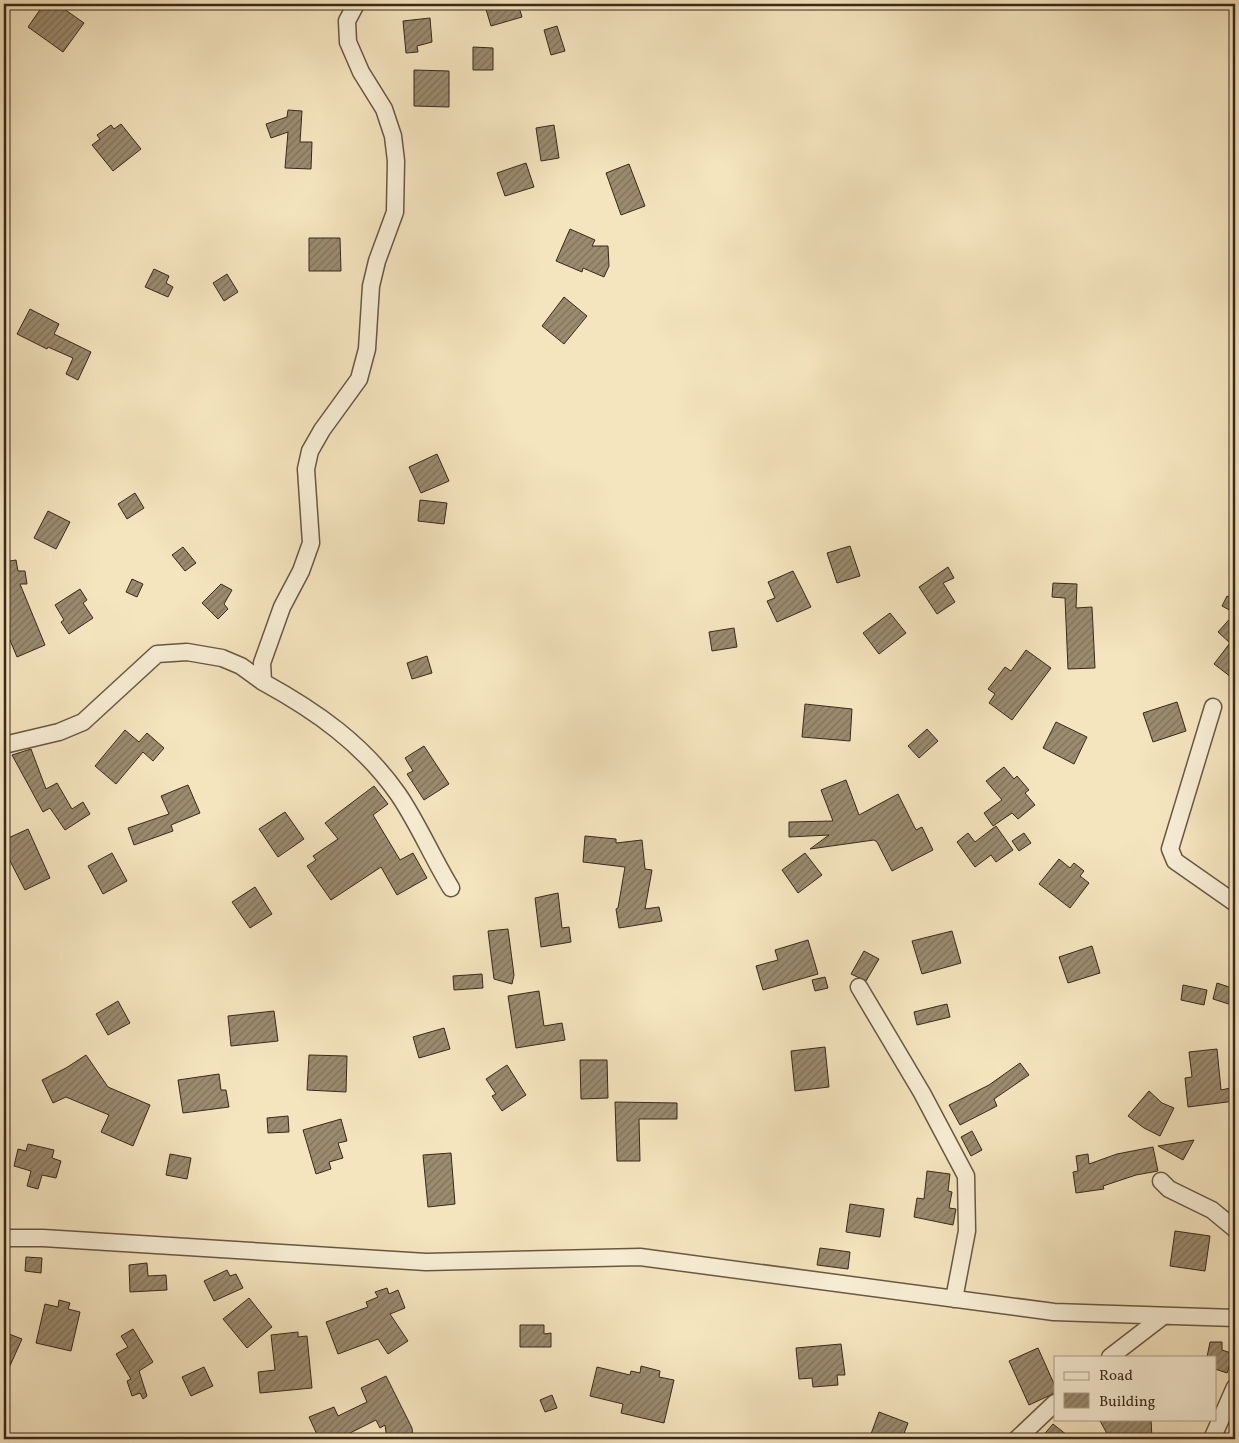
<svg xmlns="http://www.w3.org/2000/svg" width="1239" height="1443" viewBox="0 0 1239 1443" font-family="Vollkorn,serif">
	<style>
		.building { fill: url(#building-hatch); stroke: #392919 }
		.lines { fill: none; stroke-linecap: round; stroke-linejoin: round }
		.minor-casing { stroke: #685842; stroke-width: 19 }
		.minor { stroke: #f8eed5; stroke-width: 16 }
	</style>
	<defs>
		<pattern id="building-hatch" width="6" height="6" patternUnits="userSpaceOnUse" patternTransform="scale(1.25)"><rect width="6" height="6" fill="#9b8b6f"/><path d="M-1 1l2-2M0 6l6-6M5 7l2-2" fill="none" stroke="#7f725a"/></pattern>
	</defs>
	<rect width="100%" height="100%" fill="#f5e5bf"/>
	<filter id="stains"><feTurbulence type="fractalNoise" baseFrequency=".004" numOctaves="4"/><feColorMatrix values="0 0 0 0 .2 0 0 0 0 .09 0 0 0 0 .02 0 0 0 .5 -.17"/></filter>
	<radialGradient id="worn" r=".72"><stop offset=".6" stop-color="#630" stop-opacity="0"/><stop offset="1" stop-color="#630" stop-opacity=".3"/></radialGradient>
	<!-- building -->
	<path class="building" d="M44,4h13l27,19 -21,29 -35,-25z
		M493,4h25l4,13 -31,9 -6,-20z
		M430,18l2,24 -15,4 1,6 -12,1 -3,-32z
		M557,26l8,25 -14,4 -7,-25z
		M473,47l20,1v22h-20z
		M414,70l35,1v36l-35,-1z
		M288,110l14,1 -2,31h12l-1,27 -26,-1 3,-36 -17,6 -5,-14 21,-7z
		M121,124l20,25 -28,22 -21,-26 8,-6 -3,-4 14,-10 3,4z
		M554,125l5,33 -18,3 -5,-33z
		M526,163l8,24 -29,9 -8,-23z
		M629,164l16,42 -24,9 -15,-42z
		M570,229l25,11 -3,6h16l1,20 -5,11 -21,-9 -1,4 -26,-11z
		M309,238h31l1,33h-32z
		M154,269l15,7 -3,7 7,4 -5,10 -23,-10z
		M227,274l11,18 -14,9 -11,-18z
		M564,297l23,19 -23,28 -22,-18z
		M30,309l29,15 -5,10 37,18 -13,28 -12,-6 7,-16 -25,-11 -1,2 -30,-15z
		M437,454l12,27 -28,12 -12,-26z
		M135,493l9,15 -17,11 -9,-15z
		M420,500l27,3 -3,21 -26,-3z
		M48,511l22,11 -14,27 -22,-11z
		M850,546l10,30 -23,7 -10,-30z
		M183,547l13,16 -11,8 -13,-16z
		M16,560l2,11h7l2,13h-7l25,61 -28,12 -13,-31v-64z
		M948,567l6,11 -11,5 12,19 -18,12 -18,-27z
		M793,571l18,36 -34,15 -10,-21 8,-3 -7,-16z
		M132,579l11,5 -6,13 -11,-5z
		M1053,583l24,1 -1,24 16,-1 3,61 -27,1 -3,-71 -13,-1z
		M221,584l11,6 -8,14 4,5 -10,10 -16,-16z
		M80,589l7,11 -4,3 10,15 -24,16 -8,-12 3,-2 -9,-15z
		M1227,596l8,4v13l-13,-7z
		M890,613l16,20 -27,21 -16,-21z
		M1235,613v67l-21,-16 16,-21 -12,-11z
		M734,628l3,19 -25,4 -3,-19z
		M1026,650l25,18 -39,52 -23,-17 6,-9 -7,-5 17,-22 6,4z
		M427,656l5,17 -20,6 -5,-16z
		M1177,702l9,29 -33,11 -10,-29z
		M805,704l47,5 -2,32 -48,-4z
		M1056,722l31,15 -13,27 -31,-16z
		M927,729l11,12 -19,17 -11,-12z
		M125,730l14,12 8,-9 17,15 -11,13 -10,-9 -27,32 -21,-18z
		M424,746l25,38 -25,16 -17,-26 6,-3 -8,-13z
		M31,749l15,40 11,-6 15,26 11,-7 7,12 -25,16 -15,-22 -7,4 -31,-57z
		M1004,767l10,12 3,-3 12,14 -4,3 10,12 -17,14 -6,-6 -19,13 -9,-13 18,-13 -16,-19z
		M846,780l13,35 39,-21 18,36 6,-3 11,23 -41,21 -15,-29 -3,-2 -64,9 19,-14 -40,2v-15l44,-1 -12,-31z
		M188,785l12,28 -29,12 2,6 -39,14 -6,-17 41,-14 -8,-18z
		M374,786l14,18 -15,11 27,45 13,-7 14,25 -30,17 -16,-28 -50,33 -24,-34 9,-6 -3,-4 25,-17 -13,-16z
		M285,812l19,27 -26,18 -19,-28z
		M996,826l17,24 -17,12 -5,-7 -16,12 -18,-25 11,-9 7,9z
		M28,829l22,49 -25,12 -16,-31 -5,3v-22z
		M1024,833l7,10 -12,8 -7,-10z
		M585,836l31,3v4l26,-3 3,29 7,1 -7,39 14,-2 3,14 -43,7 -3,-19 2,-1 7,-41 -42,-5z
		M112,853l15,28 -24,13 -15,-28z
		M805,853l17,22 -24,18 -16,-23z
		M1059,859l11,9 4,-5 10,8 -4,5 9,7 -19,25 -31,-24z
		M255,887l17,27 -22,14 -18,-26z
		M558,893l4,35 7,-1 2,15 -30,5 -6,-49z
		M508,929l6,46 -2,9 -18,-5 -6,-48z
		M952,931l9,32 -39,11 -10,-33z
		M808,940l10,34 -55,16 -7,-24 22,-6 -3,-10z
		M1092,946l8,27 -32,10 -9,-26z
		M864,951l15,8 -13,22 -15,-7z
		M482,974l1,14 -29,2 -1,-14z
		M825,977l3,11 -13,3 -3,-11z
		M1217,983l18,6v17l-22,-7z
		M1183,985l24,5 -3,15 -23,-5z
		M539,991l5,35 18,-3 3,17 -49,8 -8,-52z
		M118,1001l12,22 -22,12 -12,-21z
		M947,1004l3,13 -33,8 -3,-13z
		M274,1011l4,30 -47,5 -3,-30z
		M444,1028l6,21 -31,9 -6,-21z
		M825,1047l4,40 -34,4 -4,-40z
		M1217,1049l4,41 14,-3v14l-47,6 -3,-29 7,-1 -3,-25z
		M86,1055l22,32 42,18 -17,41 -32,-14 8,-17 -43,-18 -13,6 -11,-23 24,-12z
		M309,1055l38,1 -1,36 -39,-2z
		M580,1060h27l1,38 -27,1z
		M1020,1063l9,12 -35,24 3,7 -37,19 -11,-20 40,-20z
		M507,1065l19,30 -24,16 -10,-15 4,-2 -10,-15z
		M219,1074l2,16h5l3,17 -46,6 -5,-33z
		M1149,1091l13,12 12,5 -14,28 -16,-8 -16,-12z
		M615,1102l62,1v16h-38l1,42h-23z
		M288,1116l1,16 -21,1 -1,-15z
		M341,1119l6,22 -9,2 5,15 -14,4 2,7 -15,5 -13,-44z
		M972,1131l10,19 -11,6 -10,-19z
		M1194,1140l-11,20 -25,-14z
		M28,1144l26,6 -2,8 9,3 -5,17 -14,-3 -4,14 -11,-3 4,-15 -17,-5 4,-17 8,2z
		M1153,1147l5,24 -22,4 -33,11 1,3 -28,4 -3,-21 5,-1 -2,-15 12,-2 1,10 28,-10z
		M451,1153l4,51 -27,3 -5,-52z
		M170,1154l21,4 -4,21 -21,-4z
		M927,1171l23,3 -2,17 4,1 -3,16 7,1 -3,16 -39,-8 3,-19 7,1z
		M850,1204l34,5 -4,28 -34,-5z
		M1175,1231l35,5 -5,35 -35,-5z
		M820,1248l30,4 -2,17 -31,-4z
		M26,1257l16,1 -1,15 -16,-2z
		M147,1263l1,13 18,-1 1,15 -37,2 -1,-27z
		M227,1270l3,6 6,-2 7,14 -29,13 -10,-20z
		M387,1288l2,6 9,-4 7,18 -15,6 18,27 -20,13 -10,-15 -40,15 -12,-32 42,-15 -2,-5 12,-5 -3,-5z
		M249,1298l23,29 -25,21 -24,-29z
		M59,1300l11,3 -2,6 12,3 -9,39 -35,-8 9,-39 13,3z
		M520,1325h24v9l7,-1v14h-31z
		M133,1329l20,33 -14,9 8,25 -4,3 -3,-6 -8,3 -5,-15 4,-2 -15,-25 12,-7 -7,-11z
		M4,1332l18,7 -18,40z
		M298,1332v5l9,-1 5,52 -52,5 -2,-21 17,-2 -4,-35z
		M1210,1342h12v8l12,4 -7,19 -12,-4v-12h-8z
		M841,1344l4,31h-8l1,10 -25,2 -1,-9 -13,1 -3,-31z
		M1038,1348l17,38v7l-26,12 -20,-44z
		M641,1366l19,5 -1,6 15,3 -10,43 -43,-10 2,-9 -33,-8 7,-29 33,8 1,-4 9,2z
		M204,1367l9,19 -22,10 -9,-19z
		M386,1376l26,52 1,11h-26l-2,-14 -5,3 -4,-8 -30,15 2,4h-29l-10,-22 25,-10 4,9 29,-14 -6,-14z
		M552,1395l5,13 -12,4 -5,-12z
		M879,1412l29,11 -6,16h-18l-13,-5z
		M1099,1419h52l1,20h-42z
		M1053,1424l19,15h-32z"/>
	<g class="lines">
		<defs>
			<path id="minor" d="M356,4l-9,17 1,21 13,30 23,37 9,27 3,25 -1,51 -18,49 -6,25 -4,63 -8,30 -37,51 -12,21 -4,18 5,74 -10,28 -19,36 -20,56 1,19c53,29 100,62 135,112 20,29 34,63 53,94
				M1213,707l-43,142 5,12 60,42
				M4,745l55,-13 24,-10 74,-68 30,-2 35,6 19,8 22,16
				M859,987l63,106 44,83 1,55 -13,68
				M1161,1181l8,8 43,21 23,19
				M4,1238h39l383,24 214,-5 414,55 181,6
				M1110,1357l52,-40
				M1017,1439l38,-36
				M1212,1439l23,-52"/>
		</defs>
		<!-- minor casing -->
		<use href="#minor" class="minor-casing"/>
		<!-- minor -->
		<use href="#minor" class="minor"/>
	</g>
	<!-- margin -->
	<rect width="1239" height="1443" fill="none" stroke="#f5e5bf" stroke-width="20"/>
	<rect x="5" y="5" width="1229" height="1433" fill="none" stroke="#392919" stroke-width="2.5"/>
	<rect x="10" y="10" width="1219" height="1423" fill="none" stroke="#392919"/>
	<!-- legend -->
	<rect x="1054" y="1356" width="162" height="65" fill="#f8eed5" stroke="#ac9f8a"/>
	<rect x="1064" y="1372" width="25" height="8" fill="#f8eed5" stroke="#ac9f8a"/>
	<text x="1099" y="1380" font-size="15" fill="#392919">Road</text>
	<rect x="1064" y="1393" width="25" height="15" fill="url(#building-hatch)" stroke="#ac9f8a"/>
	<text x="1099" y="1406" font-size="15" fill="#392919">Building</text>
	<rect width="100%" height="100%" filter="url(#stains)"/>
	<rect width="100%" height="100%" fill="url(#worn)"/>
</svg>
